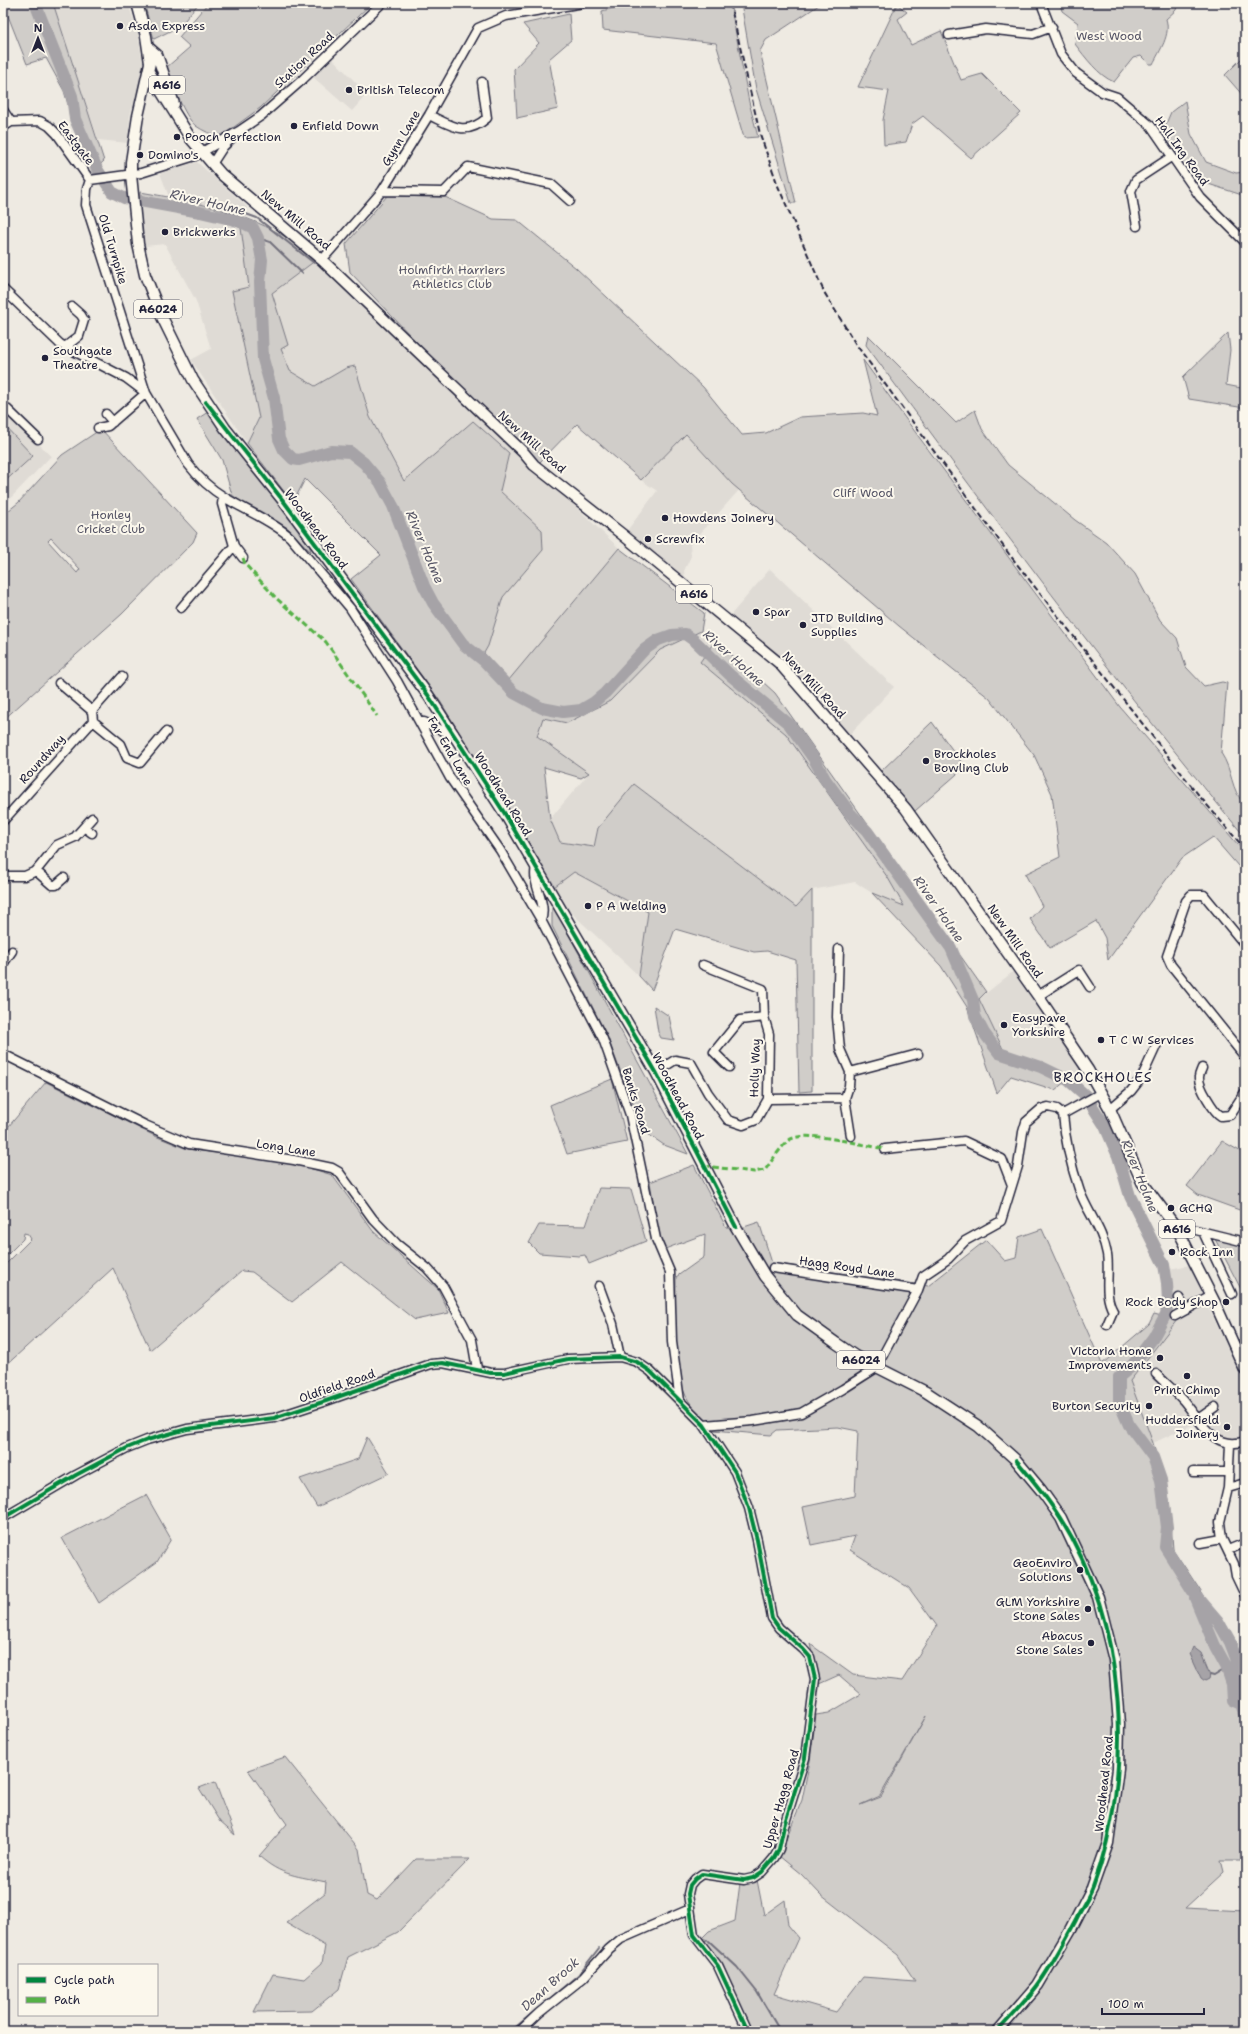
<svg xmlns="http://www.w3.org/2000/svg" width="1248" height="2034" viewBox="0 0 1248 2034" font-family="'Shantell Sans',sans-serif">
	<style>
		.built { fill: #dfdbd5 }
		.green { fill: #d0cdc9; stroke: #797882; fill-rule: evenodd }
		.water { fill: #a6a3a7; stroke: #716f7c }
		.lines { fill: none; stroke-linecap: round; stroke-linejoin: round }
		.stream { stroke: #716f7c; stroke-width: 2 }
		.river { stroke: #a6a3a7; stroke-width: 12 }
		.minor-casing { stroke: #22223b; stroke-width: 11 }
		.major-casing { stroke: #22223b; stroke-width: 13 }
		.minor { stroke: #fbf7ec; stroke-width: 8 }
		.major { stroke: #fbf7ec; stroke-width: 10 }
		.rail { stroke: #22223b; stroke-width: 2; stroke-dasharray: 6 3; stroke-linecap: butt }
		.quiet { stroke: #55b146; stroke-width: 3; stroke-dasharray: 6 3; stroke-linecap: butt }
		.cycleway-casing { stroke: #fbf7ec; stroke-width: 6 }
		.cycleway { stroke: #00873e; stroke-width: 4 }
		.poi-dot { fill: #22223b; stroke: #fbf7ec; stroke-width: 1.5 }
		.labels { text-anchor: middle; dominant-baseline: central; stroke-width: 4; stroke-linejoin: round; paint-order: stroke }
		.shield { fill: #fbf7ec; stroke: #636270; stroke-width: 1 }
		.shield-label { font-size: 11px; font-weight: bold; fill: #22223b }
		.poi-label { font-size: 12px; fill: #22223b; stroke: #fbf7ec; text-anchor: start }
		.park-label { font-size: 12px; fill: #565566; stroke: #fbf7ec }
		.street-label { font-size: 12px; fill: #22223b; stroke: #fbf7ec }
		.water-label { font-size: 13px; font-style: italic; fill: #575666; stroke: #fbf7ec }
		.quarter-label { font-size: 14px; letter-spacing: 1px; fill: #22223b; stroke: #fbf7ec }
	</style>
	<rect width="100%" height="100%" fill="#eeeae2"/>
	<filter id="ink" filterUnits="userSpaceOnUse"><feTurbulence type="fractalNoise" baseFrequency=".025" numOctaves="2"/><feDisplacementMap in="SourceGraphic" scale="8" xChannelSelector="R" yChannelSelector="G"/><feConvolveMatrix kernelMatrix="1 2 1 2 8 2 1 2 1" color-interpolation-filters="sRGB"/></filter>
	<g filter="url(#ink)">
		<!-- built -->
		<path class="built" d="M53,3h75l10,30 5,30 -1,13 -12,39 -2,28 -30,-3z
			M332,58l35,36 -15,17 -39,-34z
			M197,162l50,45 -4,10 -74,-20 -9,-24z
			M139,205l82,15 21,8 7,59 -16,5 26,126 -12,25 -56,-83 20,-11 -15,-48 -31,-57 -20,2z
			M316,260l303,288 -111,134 -24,-29 4,-7 15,-49 40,-47 -1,-20 -42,-39 -81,-22 -14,12 -35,-64 -15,-51 -9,2 -31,18 -25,-15 -10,-22 -8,-56z
			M3,408l48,48 -48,50z
			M686,434l46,50 8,5 -50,56 1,11 -7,15 1,8 -59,-47 31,-41 -16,-11z
			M770,569l124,118 -45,48 -60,-70 -60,-48z
			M701,631l13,11 -14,20 86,72 102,144 16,28 -32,-13 -17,-11 -43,8 -16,17 -162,-123 -36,44 -4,19 -34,-5 -10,-23 39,-46 -52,-37 6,-18 24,5 43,-22 50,-51z
			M574,872l74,40 -9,64 -76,-71 -9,-18z
			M1015,970l66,101 -15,10 -62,-30 -25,-52z
			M1190,1265l18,44 2,2 35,72v52l-8,3h-13l-11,-9 -6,-8 -13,3 -41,19 -24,-62 48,-61 -8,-51z"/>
		<!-- green -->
		<path class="green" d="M3,3h50l51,158 -11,10 -16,-36 -13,-44 -18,-33 -19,6z
			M144,3h55l-19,23 -26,13z
			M208,3h164l-112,105 -41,30c-7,-4 -16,-7 -23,-12 -13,-10 -23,-43 -29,-59l23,-20 -11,-10z
			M632,3h98l19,99 9,35 -14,1 -28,-95 -113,-13 -1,-19z
			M741,3h81l-56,37 -6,11 36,152h-5l-35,-114z
			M1060,3h118l-2,7 -10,9c5,16 -6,31 -13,45h-4l-8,-8 -8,2 -19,24c-15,-6 -29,-25 -39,-38l3,-21 -16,-12z
			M897,4l10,8 -9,7 13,26 30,-14 20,49 21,-6 39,39 -50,45 -48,-42 -11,8 -6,18 -22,3 -1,-25 6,-29 -31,-4z
			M569,14l2,26 -22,19 9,50 -41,9 -3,-49 25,-26 -16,-19z
			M1245,55v43l-20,-23z
			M1185,101l6,33 15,28 30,11 9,-1v24l-52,-17 -31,-46 9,-21z
			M140,192c48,8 101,19 144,44 11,6 22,16 32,24l-44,33 16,52 -7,4 9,22 25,15 31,-18 9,-2 15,51 34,64 69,-60 36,32 -9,38 42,39 1,20 -40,47 -15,49 -4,7 24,28 111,-133 85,65 -3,18 -41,19 -50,51 -43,22 -24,-5 -6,18 52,37 -8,5 -37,-11 6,52 10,23 34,5 4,-19 36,-44 162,123 16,-17v201l-13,1 -3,-132 -29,-9 -13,1 -79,-23 -23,61 -13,-14 9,-64 -74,-40 -20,15 -114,-186 -89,-122 30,-24 -76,-76 -12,24 -46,-60 12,-25 -27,-127 17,-4 -8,-59 -20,-8 -82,-15z
			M387,196l58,1 48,22 24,1 59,48 127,119 39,48 24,-2 34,-16 63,-4 14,3 -14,-56 50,69 207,278 125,146v21l-32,-37 -31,21 -74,102 -3,-22 -9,-17 -46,27 -20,-29 12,-13 -17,-32 35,-17 -8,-63 -18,-39 -45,-57 -90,-72 -167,-142 -46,-50 -45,46 -64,-56 -38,39 -110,-108 -79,-83 -4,-28z
			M1228,333l2,17 -4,35 15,3 4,-9v29l-56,-9 -6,-22z
			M868,335l88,88 19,-13 7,19 26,36 67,55 31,22 29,32 25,46 17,18 9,29 18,19 18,-4 5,1 -6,70c12,18 9,36 24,52v32c-133,-158 -256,-325 -379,-492z
			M208,412l100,128 3,12 -23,-24 -36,-19 -20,-14 -10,-35 -25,-41z
			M3,424l30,32 -30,27z
			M101,429l96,104 -4,9 -71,72 -119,106v-205l15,-12 44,-48zM51,538l29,31 -3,4 -29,-32z
			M714,642l26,19 35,32 211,299 -7,7 25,52 62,30 -11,9 -44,-14 -14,17 -30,-86 -26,-41 -69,-73 32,13 -16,-28 -102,-144 -86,-72z
			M932,722l33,45 -50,44 -35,-39z
			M552,904l136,250 -24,-9 -28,-19 -1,-17 -28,-73 -55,-110z
			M654,1006l15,10 5,24 -13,-2 -3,-6z
			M612,1079l15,63 -60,12 -17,-49z
			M46,1082l109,54 32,13 107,14 38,12 41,56 65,58 11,24 -34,7 -73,-58 -50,40 -40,-30 -10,-1 -92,79 -37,-82 -110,100v-101l28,-28 -3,-5 -4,-1 -1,6 -20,20v-126z
			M1222,1141l23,13v58l-47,-17 -11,-9z
			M694,1165l32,62 15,1 18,-6 13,41 156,23 58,-46 19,21 11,-3 3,-21 23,-8 60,135 47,-40 5,-10 23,6 -47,61 23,62 16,56 4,50 59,90 13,27v195h-25l3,12 -38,35 60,3v120h-494l-28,-66 -20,-24 5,-1 -6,-2 7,-7 26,-10 5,-38 17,-3 7,35 21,-15 3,25 11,13 -25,56 62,18 27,-35 52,4 -17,-26 -77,-60 -20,-21 -22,-18 23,-56 8,-39 6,-46 13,-2 32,-19 -22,-19 -20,9 -9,-40 43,31 49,6 35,-55 -28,-38 -59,-38 5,-14 -44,9 -8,-38 52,-11 3,-65 -20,-4 -61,3 -6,5 -58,-5c-9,-11 -21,-22 -27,-34 -17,-35 -10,-81 -10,-119l28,-20 1,-23 -40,15 -6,-12 -9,-55zM926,1716l-45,81 -21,8 20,-9z
			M599,1188l32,1 15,52 -57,23 -4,-9 -6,1 -40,-3 -10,-10 10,-18 47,1z
			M1215,1239l30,7v52l-3,-7z
			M367,1437l22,36 -72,34 -17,-28 58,-20z
			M146,1495l25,44 -14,23 -58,41 -37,-65z
			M285,1757l74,92 8,46 10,5 39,-41h54l-72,73 -50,25 -9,32 -27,22 -58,1 19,-38 31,5 18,-16 3,-17 -39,-23 39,-30 1,-11c-28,-6 -45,-6 -67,-26l28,-32 -39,-54z
			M215,1782l20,53 -15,-13 -21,-34z"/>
		<!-- water -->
		<path class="water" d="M1193,1647l8,6 9,22 -1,4 -4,2 -4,-3 -11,-24z"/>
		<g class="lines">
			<!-- stream -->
			<path class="stream" d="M239,221l1,-3 6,-4 11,4 57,45
				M258,238l12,4 32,31
				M1210,1675l4,1 13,-8
				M709,1941l28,26 20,25 23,39
				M511,2031l67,-56 21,-27"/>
			<!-- river -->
			<path class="river" d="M35,3l37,93 3,23 22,50 15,23 12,6 76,14 39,9 14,7 5,10 4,22 -2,22 3,77 11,39 5,41 5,11 9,9 6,1 32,-9 19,1 14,11 16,19 13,24 31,80 9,17 30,41 20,16 31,33 28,15 21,4 18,-2 12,-7 12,-10 39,-43 14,-10 14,-5 13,-1 10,7 35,34 59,49 25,35 11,20 25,34 17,18 84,117 22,52 2,16 9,17 15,20 42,14 27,13 17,15 20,31 13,30 12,40 34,69 3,18 1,19 -2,12 -13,24 -22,29 -12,10v25l10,23 24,32 8,23 6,47 -2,20 29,46 24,28 12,21 6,16 7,34 -1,13 3,9
				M1195,1598l20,48 11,20 6,18 1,17 9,4"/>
			<defs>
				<path id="minor" d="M1041,3l20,51 15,19 26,19 15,5 34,29 49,71 45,45
					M949,35l37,-6 47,5 19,-7
					M3,110l8,12
					M429,115c23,11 36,22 58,3l-5,-36
					M3,127l8,-5 29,-1 9,5 8,8 33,46 51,-7 54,-17 44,-25 22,-15 40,-35 81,-78
					M212,164l11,-17 10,-10
					M90,180l-3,9 -1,16 60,188
					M382,191l62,1 24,-25 83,17 19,17
					M1137,226l-6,-35 5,-11 35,-23
					M322,260l60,-69 47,-76 49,-87 28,-12 77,-13
					M3,289l57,55 66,34 20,15 42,71c10,13 23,25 36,33 22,14 47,23 66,40l60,71 47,73 53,97 50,72 41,70 62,119 27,76 26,124 14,33 2,70 8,59
					M65,347l14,-11 5,-16 -3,-5 -9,-8
					M3,405l35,34
					M106,414l7,8
					M98,428l10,-2 38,-33
					M234,546l9,12
					M181,608l53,-62 -12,-42 1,-7
					M92,711l30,-34
					M93,721l28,23 6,14 13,5 26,-31
					M420,722h4l26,12h4
					M3,821l90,-100 -1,-10 -33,-28
					M85,828l7,5
					M536,867c-5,18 12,36 5,53
					M36,871l16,14h4l8,-7
					M3,876h22l11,-5 21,-26 18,-8 17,-19
					M1245,945l-41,-50h-13l-5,6 -19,55 4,9 74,92
					M839,949l-2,68 3,32 10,23 -1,14 -4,12 6,38
					M3,964l9,-13
					M1038,996l41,-26 11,17
					M3,1054l142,71 44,19 105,16 38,8 7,4 34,47 24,25 30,24 16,18 29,54 5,29
					M729,1067l-15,-15 26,-32 24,-3
					M1202,1068c-1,3 -3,6 -3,9 -1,9 15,35 22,39l9,-1 15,-23
					M656,1072l19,-12 16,3 17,30 20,27 15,5 13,-5 12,-21 1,-65 -5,-17 -1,-28 -60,-24
					M850,1072l68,-18
					M768,1099l77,-1
					M1110,1109l21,-18 11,-14 16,-35
					M1063,1114c2,27 8,52 17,78 8,21 23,39 27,62 3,19 -4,40 6,57l-6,14
					M885,1149l79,-8 38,18 10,26
					M1178,1230l14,-1 53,13
					M1203,1232l29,62
					M773,1268l145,22
					M599,1286l14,38 7,33
					M1179,1298l7,12
					M1175,1316l36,-20
					M1156,1374c9,9 19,17 27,26 17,20 31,52 62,41
					M1198,1419l17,-12
					M704,1425l49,-4 48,-8 42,-24 33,-21 42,-78 5,-14 25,-17 17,-18 36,-20 17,-55 5,-34 3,-10 15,-13 7,-2 9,2 6,5 38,-21
					M1230,1444l-2,44 -8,34 2,17 12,25 2,12 9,19
					M1193,1472h36
					M1228,1488l17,-5
					M3,1518l73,-43 51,-27 20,-8 40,-11 87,-11 52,-17 105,-37 12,-1 48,10h13l64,-14 52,-2 17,5 13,9 54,54 31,47 14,36 8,32 15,78 7,10 24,21 7,8 5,22 -10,79 -21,68 -5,23 -5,9 -12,14 -9,6 -9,2 -42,-6 -7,5 -5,6 -2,9 6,41 24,31 30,65
					M1200,1543l22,-4
					M1228,1550l17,-7
					M520,2031l19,-18 44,-35 26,-29 12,-10 69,-30"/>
				<path id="major" d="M137,3l9,33 4,27 -12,53 -7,46v13l7,69 7,31 15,38 33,67 32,48 60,75 143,192 77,119 151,258 80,155 29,49 32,39 39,28 19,13 71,36 52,34 38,34 25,30 20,28 37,79 16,63 5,64 -1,45 -10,74 -16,45 -21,41 -33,56 -40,46
					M149,48l8,7 17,49
					M149,72l42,67 30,35 101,86 202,193 10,12 89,70 156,128 127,146 132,187 50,74 22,39 32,73 36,48 37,73 30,67"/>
			</defs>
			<!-- minor casing -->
			<use href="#minor" class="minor-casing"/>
			<!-- major casing -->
			<use href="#major" class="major-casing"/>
			<!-- minor -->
			<use href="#minor" class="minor"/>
			<!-- major -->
			<use href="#major" class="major"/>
			<!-- rail -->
			<path class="rail" d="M730,3l30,131 18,52 46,106 31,51 154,211 192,244 44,51"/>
			<!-- quiet -->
			<path class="quiet" d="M243,558l2,6 31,34 50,44 51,74
				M704,1166l50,6 11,-2c7,-9 14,-21 23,-29 13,-13 78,5 97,8"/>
			<defs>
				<path id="cycleway" d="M206,402l79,101 143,192 77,119 151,258 80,155
					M3,1518l73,-43 51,-27 20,-8 40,-11 87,-11 52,-17 105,-37 12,-1 48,10h13l64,-14 52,-2 17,5 13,9 54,54 31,47 14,36 8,32 15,78 7,10 24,21 7,8 5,22 -10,79 -21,68 -5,23 -5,9 -12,14 -9,6 -9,2 -42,-6 -7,5 -5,6 -2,9 6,41 24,31 30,65
					M998,2031c13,-15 27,-29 39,-45 15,-20 27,-44 39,-66 5,-11 13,-22 17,-33 43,-116 33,-264 -33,-369 -13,-21 -28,-39 -44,-58"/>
			</defs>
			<!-- cycleway casing -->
			<use href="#cycleway" class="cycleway-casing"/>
			<!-- cycleway -->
			<use href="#cycleway" class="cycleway"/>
		</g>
	</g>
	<!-- markers -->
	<g class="poi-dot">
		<circle cx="120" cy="26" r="4"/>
		<circle cx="349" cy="90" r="4"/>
		<circle cx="294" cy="126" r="4"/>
		<circle cx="177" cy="137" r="4"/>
		<circle cx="140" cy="155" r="4"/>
		<circle cx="165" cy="232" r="4"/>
		<circle cx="45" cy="358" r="4"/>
		<circle cx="665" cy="518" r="4"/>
		<circle cx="648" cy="539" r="4"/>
		<circle cx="756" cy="612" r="4"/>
		<circle cx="803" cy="625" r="4"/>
		<circle cx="926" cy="761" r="4"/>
		<circle cx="588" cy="906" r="4"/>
		<circle cx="1004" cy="1025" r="4"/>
		<circle cx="1101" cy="1040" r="4"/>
		<circle cx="1171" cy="1208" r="4"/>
		<circle cx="1172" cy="1252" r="4"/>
		<circle cx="1226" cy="1302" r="4"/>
		<circle cx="1160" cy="1358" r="4"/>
		<circle cx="1187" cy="1376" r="4"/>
		<circle cx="1149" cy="1406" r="4"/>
		<circle cx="1227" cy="1427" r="4"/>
		<circle cx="1080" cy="1570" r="4"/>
		<circle cx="1088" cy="1609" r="4"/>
		<circle cx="1091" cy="1643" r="4"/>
	</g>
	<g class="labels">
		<!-- shield labels -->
		<g class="shield">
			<rect x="149" y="76" width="36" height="18" rx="3"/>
			<rect x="134" y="300" width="48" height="18" rx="3"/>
			<rect x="676" y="585" width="36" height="18" rx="3"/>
			<rect x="1159" y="1220" width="36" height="18" rx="3"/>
			<rect x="837" y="1351" width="48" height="18" rx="3"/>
		</g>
		<g class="shield-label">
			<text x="167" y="85">A616</text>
			<text x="158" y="309">A6024</text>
			<text x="694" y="594">A616</text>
			<text x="1177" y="1229">A616</text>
			<text x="861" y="1360">A6024</text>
		</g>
		<!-- poi labels -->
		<g class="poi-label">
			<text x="128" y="26">Asda Express</text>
			<text x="357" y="90">British Telecom</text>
			<text x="302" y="126">Enfield Down</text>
			<text x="185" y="137">Pooch Perfection</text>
			<text x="148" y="155">Domino's</text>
			<text x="173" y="232">Brickwerks</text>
			<text x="53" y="351">Southgate<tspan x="53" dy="14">Theatre</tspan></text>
			<text x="673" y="518">Howdens Joinery</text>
			<text x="656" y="539">Screwfix</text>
			<text x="764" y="612">Spar</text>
			<text x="811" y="618">JTD Building<tspan x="811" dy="14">Supplies</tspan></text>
			<text x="934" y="754">Brockholes<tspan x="934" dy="14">Bowling Club</tspan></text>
			<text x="596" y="906">P A Welding</text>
			<text x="1012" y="1018">Easypave<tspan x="1012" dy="14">Yorkshire</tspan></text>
			<text x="1109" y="1040">T C W Services</text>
			<text x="1179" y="1208">GCHQ</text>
			<text x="1180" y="1252">Rock Inn</text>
			<text x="1218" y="1302" text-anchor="end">Rock Body Shop</text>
			<text x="1152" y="1351" text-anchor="end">Victoria Home<tspan x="1152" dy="14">Improvements</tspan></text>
			<text x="1187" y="1390" text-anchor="middle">Print Chimp</text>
			<text x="1141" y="1406" text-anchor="end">Burton Security</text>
			<text x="1219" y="1420" text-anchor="end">Huddersfield<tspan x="1219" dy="14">Joinery</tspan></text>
			<text x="1072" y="1563" text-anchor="end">GeoEnviro<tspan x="1072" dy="14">Solutions</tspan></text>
			<text x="1080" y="1602" text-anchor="end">GLM Yorkshire<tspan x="1080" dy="14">Stone Sales</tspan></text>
			<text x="1083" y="1636" text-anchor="end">Abacus<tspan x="1083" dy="14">Stone Sales</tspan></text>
		</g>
		<!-- park labels -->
		<g class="park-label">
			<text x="1109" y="36">West Wood</text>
			<text x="452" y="270">Holmfirth Harriers<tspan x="452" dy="14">Athletics Club</tspan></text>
			<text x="863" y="493">Cliff Wood</text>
			<text x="111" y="515">Honley<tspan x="111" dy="14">Cricket Club</tspan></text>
		</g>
		<!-- street labels -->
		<g class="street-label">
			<text transform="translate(304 60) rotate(-43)">Station Road</text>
			<text transform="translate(401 138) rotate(-59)">Gynn Lane</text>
			<text transform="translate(76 143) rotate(53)">Eastgate</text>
			<text transform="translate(1182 151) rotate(54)">Hall Ing Road</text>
			<text transform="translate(296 220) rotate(40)">New Mill Road</text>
			<text transform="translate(113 249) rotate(73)">Old Turnpike</text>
			<text transform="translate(532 442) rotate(42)">New Mill Road</text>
			<text transform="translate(316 529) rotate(53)">Woodhead Road</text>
			<text transform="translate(814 685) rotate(47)">New Mill Road</text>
			<text transform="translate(450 751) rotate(60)">Far End Lane</text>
			<text transform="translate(42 759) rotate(-48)">Roundway</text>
			<text transform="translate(503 794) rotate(58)">Woodhead Road</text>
			<text transform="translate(1015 941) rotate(55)">New Mill Road</text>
			<text transform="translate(755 1068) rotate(-88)">Holly Way</text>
			<text transform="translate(678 1096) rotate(62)">Woodhead Road</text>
			<text transform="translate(636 1101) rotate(73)">Banks Road</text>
			<text transform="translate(286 1148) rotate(9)">Long Lane</text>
			<text transform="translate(847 1267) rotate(8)">Hagg Royd Lane</text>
			<text transform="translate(337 1386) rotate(-19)">Oldfield Road</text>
			<text transform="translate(1104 1784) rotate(-84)">Woodhead Road</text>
			<text transform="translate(781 1799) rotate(-74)">Upper Hagg Road</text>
		</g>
		<!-- water labels -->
		<g class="water-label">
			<text transform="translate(208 202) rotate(13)">River Holme</text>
			<text transform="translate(425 547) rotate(67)">River Holme</text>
			<text transform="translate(734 658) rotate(42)">River Holme</text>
			<text transform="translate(939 909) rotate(55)">River Holme</text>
			<text transform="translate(1140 1176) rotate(68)">River Holme</text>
			<text transform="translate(550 1984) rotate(-42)">Dean Brook</text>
		</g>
		<!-- quarter labels -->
		<g class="quarter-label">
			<text x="1103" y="1077">BROCKHOLES</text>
		</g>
	</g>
	<!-- margin -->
	<rect width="1248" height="2034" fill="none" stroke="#fbf7ec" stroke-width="16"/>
	<rect x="8" y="8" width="1232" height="2018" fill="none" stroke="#22223b" stroke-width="1.5" filter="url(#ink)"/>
	<!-- legend -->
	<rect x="18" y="1964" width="140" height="52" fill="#fbf7ec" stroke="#a4a2a5"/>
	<rect x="26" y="1977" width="20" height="6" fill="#00873e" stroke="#a4a2a5"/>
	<text x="54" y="1984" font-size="12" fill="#22223b">Cycle path</text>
	<rect x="26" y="1997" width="20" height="6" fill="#55b146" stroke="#a4a2a5"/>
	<text x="54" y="2004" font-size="12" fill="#22223b">Path</text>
	<!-- north arrow -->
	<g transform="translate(38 38)" stroke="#fbf7ec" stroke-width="3" paint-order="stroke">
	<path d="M0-3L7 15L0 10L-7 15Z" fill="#22223b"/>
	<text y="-6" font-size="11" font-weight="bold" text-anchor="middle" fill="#22223b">N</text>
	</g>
	<!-- scale -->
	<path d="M1102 2008v6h102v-6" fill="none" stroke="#22223b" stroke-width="2"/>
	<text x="1108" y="2008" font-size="12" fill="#22223b" stroke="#fbf7ec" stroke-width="3" paint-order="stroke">100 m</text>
</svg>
